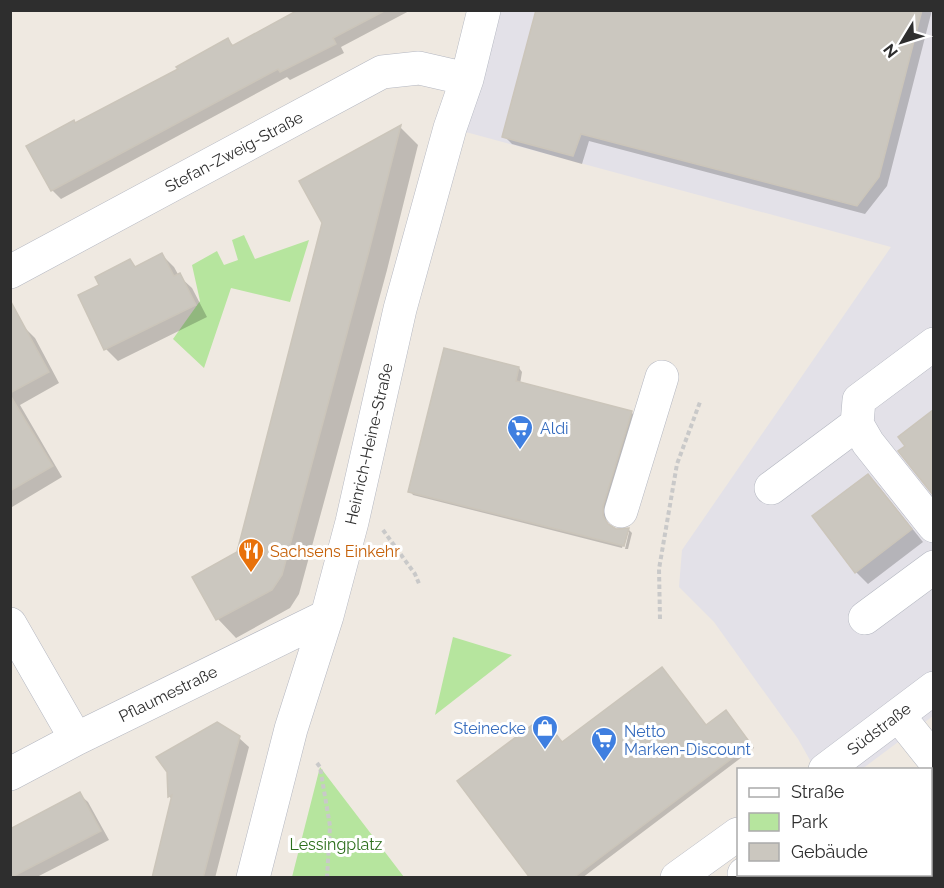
<svg xmlns="http://www.w3.org/2000/svg" width="944" height="888" viewBox="0 0 944 888" font-family="Raleway,sans-serif">
	<style>
		.industrial { fill: #e3e1e8 }
		.green { fill: #b6e59e }
		.shadow { fill: #0003 }
		.building { fill: #cbc7bf; stroke: #cbc5ba; stroke-width: 1.5 }
		.lines { fill: none; stroke-linecap: round; stroke-linejoin: round }
		.minor-casing { stroke: #b4b7c1; stroke-width: 34 }
		.path { stroke: #c9c9c9; stroke-width: 4; stroke-dasharray: 4.5 3; stroke-linecap: butt }
		.minor { stroke: #fff; stroke-width: 33 }
		.labels { text-anchor: middle; dominant-baseline: central; stroke-width: 6; stroke-linejoin: round; paint-order: stroke }
		.street-label { font-size: 16px; fill: #2e2e2e; stroke: #fff }
		.shop-label { font-size: 16px; fill: #366cbe; stroke: #fff; text-anchor: start }
		.food-label { font-size: 16px; fill: #c56008; stroke: #fff; text-anchor: start }
		.park-label { font-size: 16px; fill: #2c6e1b; stroke: #fff }
	</style>
	<rect width="100%" height="100%" fill="#efe9e1"/>
	<!-- industrial -->
	<path class="industrial" d="M478,11h455v705l-71,53h-47l-17,-30 -84,-117 -35,-35 3,-37 209,-303 -440,-119z"/>
	<!-- green -->
	<path class="green" d="M244,235l11,24 54,-19 -19,62 -59,-14 -27,80 -31,-29 27,-38 -8,-36 25,-14 7,14 14,-5 -6,-20z
		M453,637l59,18 -77,60z
		M320,767l84,110h-112z"/>
	<!-- shadow -->
	<path class="shadow" d="M301,10h110l-70,37 3,6 -54,27 -3,-3 -226,122 -9,-9 24,-66 104,-54 48,-30 6,6z
		M537,10h395l-45,176 -22,28 -276,-73 -7,23 -70,-20 -8,-8z
		M400,127l18,18 -31,125 -88,324 -9,14 -54,30 -18,-19 -24,-41 45,-25z
		M162,255l12,12 5,9 13,12 15,29 -89,44 -12,-12 -5,-64 29,-24 7,7z
		M24,327l11,11 24,45 -39,22 42,72 -50,30 -2,-173z
		M519,368l3,4 -2,12 111,28 4,4 -29,95v10l4,6 6,4 12,-2 4,4 -4,16h-3l4,-17h-3l-4,16 -209,-53 -3,-4z
		M934,411v82l-34,-42 7,-5 -7,-9z
		M868,476l12,12 43,54 -55,42 -12,-12z
		M730,716l24,32 -172,130h-51l32,-134 144,-17z
		M239,738l10,9 -34,131h-62l19,-78 -2,-3 -2,-26z
		M79,794l9,8 21,38 -74,38h-25z
		M930,794l4,4v60l-4,2z
		M805,874h107l-4,4h-103z"/>
	<!-- building -->
	<path class="building" d="M298,10h88l-53,28 3,6 -56,28 -2,-3 -227,122 -25,-45 48,-26 1,3 103,-54 -2,-2 52,-29 4,8z
		M536,10h386l-43,167 -22,29 -276,-72 -8,22 -71,-19z
		M401,125l-32,126 -87,324 -10,15 -56,30 -24,-43 45,-25 85,-329 -23,-42z
		M162,253l12,23 6,-3 16,32 -92,45 -26,-55 21,-10 -4,-8 35,-18 5,8z
		M10,300l39,72 -39,21z
		M444,348l75,19 -3,14 116,30 -29,95v10l5,8 8,5 13,-1 -5,18 -216,-54z
		M10,395l43,71 -43,25z
		M933,410v85l-35,-44 7,-5 -7,-9z
		M868,474l44,55 -57,44 -43,-57z
		M662,667l44,58 20,-15 25,34 -178,134h-43l-73,-97 86,-64 19,25z
		M217,722l23,14 -37,142h-51l20,-83 -4,2 -1,-25 -11,-15z
		M80,792l21,39 -91,47v-49z"/>
	<g class="lines">
		<defs>
			<path id="minor" d="M10,272l372,-200 37,-4 48,11
				M934,344l-75,56 -2,24 11,19 66,83
				M771,488l86,-64
				M621,511l41,-134
				M865,618l69,-51
				M10,624l66,115
				M898,715l36,45
				M825,770l109,-82
				M10,774l66,-35 251,-123
				M744,874l1,4
				M253,878l38,-149 36,-113 25,-94 48,-213 50,-181 17,-49 17,-69
				M677,878l61,-44"/>
		</defs>
		<!-- minor casing -->
		<use href="#minor" class="minor-casing"/>
		<!-- path -->
		<path class="path" d="M383,530l32,44 5,12
			M660,619l-1,-50 18,-105 23,-62
			M317,763l3,4 10,59 -3,52"/>
		<!-- minor -->
		<use href="#minor" class="minor"/>
	</g>
	<!-- icons -->
	<defs>
		<symbol id="supermarket-pin" viewBox="-11 -11 22 30"><path d="M0 17L-7.5 6A9.5 9.5 0 1 1 7.5 6Z" fill="#3f7fe0" stroke="#fff"/><path d="M-6-5.5h2.5l.6 2H6L4.5 2H-2.5L-4.4-4H-6ZM-1.5 3.2a1.3 1.3 0 1 0 .1 0ZM3 3.2a1.3 1.3 0 1 0 .1 0Z" fill="#fff"/></symbol>
		<symbol id="restaurant-pin" viewBox="-11 -11 22 30"><path d="M0 17L-7.5 6A9.5 9.5 0 1 1 7.5 6Z" fill="#e8710a" stroke="#fff"/><path d="M-5-6h1v4h1v-4h1v4h1v-4h1v5L-1.5 .5V6h-2V.5L-5-1ZM5-6V6H3V1.5H1.5Q1.5-4 5-6Z" fill="#fff"/></symbol>
		<symbol id="shop-pin" viewBox="-11 -11 22 30"><path d="M0 17L-7.5 6A9.5 9.5 0 1 1 7.5 6Z" fill="#3f7fe0" stroke="#fff"/><path d="M-5-2.5h2.3a2.7 3.5 0 0 1 5.4 0H5L5.5 6h-11ZM-1.5-2.5h3a1.5 2.3 0 0 0-3 0Z" fill="#fff"/></symbol>
	</defs>
	<g fill-rule="evenodd">
		<use href="#supermarket-pin" x="505" y="413" width="30" height="40"/>
		<use href="#restaurant-pin" x="236" y="536" width="30" height="40"/>
		<use href="#shop-pin" x="530" y="713" width="30" height="40"/>
		<use href="#supermarket-pin" x="589" y="725" width="30" height="40"/>
	</g>
	<g class="labels">
		<!-- street labels -->
		<g class="street-label">
			<text transform="translate(234 152) rotate(-28)">Stefan-Zweig-Straße</text>
			<text transform="translate(369 444) rotate(-77)">Heinrich-Heine-Straße</text>
			<text transform="translate(168 694) rotate(-26)">Pflaumestraße</text>
			<text transform="translate(879 729) rotate(-37)">Südstraße</text>
		</g>
		<!-- shop labels -->
		<g class="shop-label">
			<text x="540" y="428">Aldi</text>
			<text x="526" y="728" text-anchor="end">Steinecke</text>
			<text x="624" y="731">Netto<tspan x="624" dy="18">Marken-Discount</tspan></text>
		</g>
		<!-- food labels -->
		<g class="food-label">
			<text x="270" y="551">Sachsens Einkehr</text>
		</g>
		<!-- park labels -->
		<g class="park-label">
			<text x="336" y="844">Lessingplatz</text>
		</g>
	</g>
	<!-- border -->
	<rect width="944" height="888" fill="none" stroke="#2e2e2e" stroke-width="24"/>
	<!-- legend -->
	<rect x="737" y="768" width="195" height="108" fill="#ffffff" stroke="#ababab" stroke-width="1.5"/>
	<rect x="749" y="788" width="30" height="9" fill="#ffffff" stroke="#ababab" stroke-width="1.5"/>
	<text x="791" y="798" font-size="18" fill="#2e2e2e">Straße</text>
	<rect x="749" y="813" width="30" height="18" fill="#b6e59e" stroke="#ababab" stroke-width="1.5"/>
	<text x="791" y="828" font-size="18" fill="#2e2e2e">Park</text>
	<rect x="749" y="843" width="30" height="18" fill="#cbc7bf" stroke="#ababab" stroke-width="1.5"/>
	<text x="791" y="858" font-size="18" fill="#2e2e2e">Gebäude</text>
	<!-- north arrow -->
	<g transform="translate(902 42) rotate(232)" stroke="#ffffff" stroke-width="4.5" paint-order="stroke">
	<path d="M0-4.5L10 22L0 15L-10 22Z" fill="#2e2e2e"/>
	<text y="-9" font-size="16" font-weight="bold" text-anchor="middle" fill="#2e2e2e">N</text>
	</g>
</svg>
